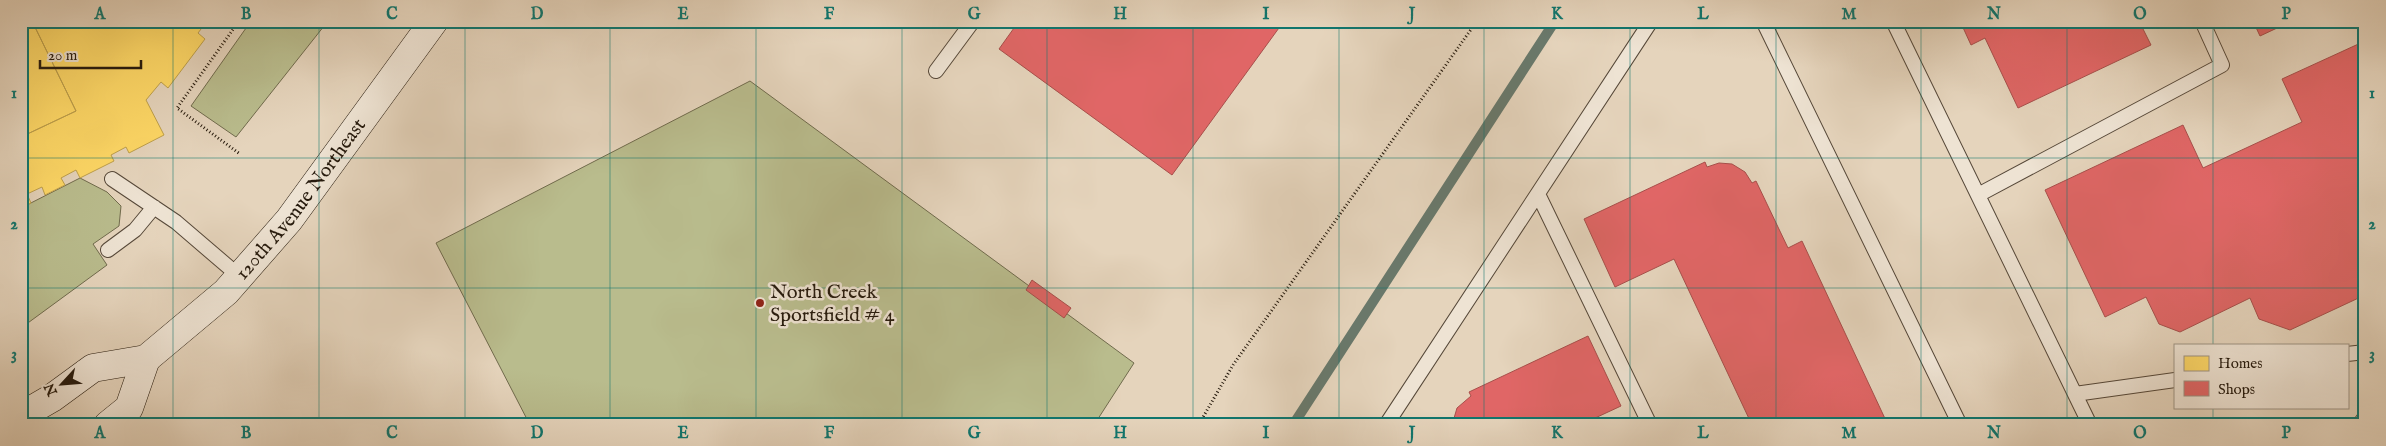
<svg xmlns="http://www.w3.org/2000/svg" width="2386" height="446" viewBox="0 0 2386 446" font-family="'IM FELL English',serif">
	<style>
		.green { fill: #b9bc8d; stroke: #706b4d }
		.homes { fill: #ffd966; stroke: #bea04b }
		.shops { fill: #e06666; stroke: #a84f4b }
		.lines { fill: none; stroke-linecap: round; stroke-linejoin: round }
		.stream { stroke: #69796c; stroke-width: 10 }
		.lane-casing { stroke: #564839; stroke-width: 16 }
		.secondary-casing { stroke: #261a0d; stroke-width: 29 }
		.path { stroke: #261a0d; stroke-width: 3; stroke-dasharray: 1 2.5; stroke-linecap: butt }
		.lane { stroke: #eee3d3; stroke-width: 14 }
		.secondary { stroke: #eee3d3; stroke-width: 28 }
		.grid { fill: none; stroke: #0f766e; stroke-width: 1; stroke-opacity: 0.55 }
		.poi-dot { fill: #8f2418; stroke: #eee3d3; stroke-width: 2 }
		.labels { text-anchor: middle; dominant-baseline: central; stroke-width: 5; stroke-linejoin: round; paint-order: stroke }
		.street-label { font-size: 20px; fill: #261a0d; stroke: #eee3d3 }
		.poi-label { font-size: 20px; fill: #261a0d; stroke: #eee3d3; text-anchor: start }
		.neatline { fill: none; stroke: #0f766e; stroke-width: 2 }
		.grid-label { font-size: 16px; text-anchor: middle; font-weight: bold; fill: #0f766e }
	</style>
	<rect width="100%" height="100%" fill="#e5d4bc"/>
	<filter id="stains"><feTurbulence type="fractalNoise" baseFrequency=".004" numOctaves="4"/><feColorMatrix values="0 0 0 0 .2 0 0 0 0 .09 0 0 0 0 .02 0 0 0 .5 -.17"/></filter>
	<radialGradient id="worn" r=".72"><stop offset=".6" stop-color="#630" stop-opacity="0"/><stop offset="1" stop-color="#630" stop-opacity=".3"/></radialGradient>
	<!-- green -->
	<path class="green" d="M251,21h77l-92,116 -45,-31z
		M750,81l384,282 -40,62h-564l-94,-182z
		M80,178l27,14 14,14 -2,20 -26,18 14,21 -86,63v-120z"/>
	<!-- homes -->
	<path class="homes" d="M21,21h11l44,90 -55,26z
		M32,21h57l8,4 2,-4h108l-9,12 7,6 -37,49 -7,-6 -15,18 18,35 -35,18 -3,-6 -15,8 3,6 -34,17 -4,-8 -15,8 4,7 -20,10 -3,-8 -15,7 4,9 -10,5v-71l55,-26z"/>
	<!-- shops -->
	<path class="shops" d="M1019,21h265l-112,154 -173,-126z
		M1960,21h179l12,24 -133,63 -33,-70 -14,7z
		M2253,21h39l-32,15z
		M2365,41v254l-75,35 -31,-11 -9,-21 -70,34 -21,-8 -13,-27 -41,20 -60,-127 138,-65 20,43 99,-46 -20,-43z
		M1705,162l2,5 12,-4 13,1 13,8 7,11 4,-2 32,67 14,-7 86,184h-136l-78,-166 -59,28 -31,-68z
		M1032,280l39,28 -7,10 -38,-28z
		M1588,336l33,70 -41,19h-128l5,-17 14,-12 -2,-4z"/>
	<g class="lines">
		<!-- stream -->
		<path class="stream" d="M1293,425l262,-404"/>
		<defs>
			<path id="lane" d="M1763,21l197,404
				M1893,21l197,404
				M936,71l37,-50
				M112,179l64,43 63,54
				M1538,194l112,231
				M1978,195l244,-130 -20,-44
				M108,250l27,-20 19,-23
				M2347,354l18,-2
				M2075,394l100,-14
				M1386,425l265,-404
				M2359,425l6,-8"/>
			<g id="secondary">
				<path id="s1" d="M21,416l31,-18 41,-30 53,-9 80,-67 63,-72 145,-199"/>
				<path d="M108,425l21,-17 17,-49"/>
			</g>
		</defs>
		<!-- lane casing -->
		<use href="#lane" class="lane-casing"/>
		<!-- secondary casing -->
		<use href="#secondary" class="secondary-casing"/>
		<!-- path -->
		<path class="path" d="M239,21l-62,87 63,46
			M1197,425l5,-6 31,-54 244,-344"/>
		<!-- lane -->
		<use href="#lane" class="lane"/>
		<!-- secondary -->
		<use href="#secondary" class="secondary"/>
	</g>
	<!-- grid -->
	<path class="grid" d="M173,21v404M319,21v404M465,21v404M610,21v404M756,21v404M902,21v404M1047,21v404M1193,21v404M1339,21v404M1484,21v404M1630,21v404M1776,21v404M1921,21v404M2067,21v404M2213,21v324M21,158h2344M21,288h2344M2213,407v18"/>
	<!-- markers -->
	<circle class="poi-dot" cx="760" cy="303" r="5"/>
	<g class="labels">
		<!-- street labels -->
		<g class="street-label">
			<text stroke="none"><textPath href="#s1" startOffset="364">120th Avenue Northeast</textPath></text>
		</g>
		<!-- poi labels -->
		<g class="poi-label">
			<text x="770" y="292">North Creek<tspan x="770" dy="23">Sportsfield # 4</tspan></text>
		</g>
	</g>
	<!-- margin -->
	<rect width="2386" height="446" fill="none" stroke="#e5d4bc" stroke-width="55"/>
	<!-- legend -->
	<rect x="2174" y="344" width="175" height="65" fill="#eee3d3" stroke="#9e9384"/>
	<rect x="2184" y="356" width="25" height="15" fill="#ffd966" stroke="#9e9384"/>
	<text x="2218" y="368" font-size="15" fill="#261a0d">Homes</text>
	<rect x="2184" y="381" width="25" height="15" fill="#e06666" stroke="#9e9384"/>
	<text x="2218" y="394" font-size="15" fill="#261a0d">Shops</text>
	<!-- north arrow -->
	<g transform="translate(62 384) rotate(244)" stroke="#eee3d3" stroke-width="4" paint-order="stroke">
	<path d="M0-4L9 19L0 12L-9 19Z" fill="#261a0d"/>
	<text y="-8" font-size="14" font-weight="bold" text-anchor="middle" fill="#261a0d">N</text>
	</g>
	<!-- scale -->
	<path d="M40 60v8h101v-8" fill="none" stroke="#261a0d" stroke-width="2.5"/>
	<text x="48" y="60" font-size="15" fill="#261a0d" stroke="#eee3d3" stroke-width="4" paint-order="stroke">20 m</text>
	<rect x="28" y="28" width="2330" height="390" class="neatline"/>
	<g class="grid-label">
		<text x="100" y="19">A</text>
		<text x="246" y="19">B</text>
		<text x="392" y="19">C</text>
		<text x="537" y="19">D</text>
		<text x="683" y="19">E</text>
		<text x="829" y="19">F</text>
		<text x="974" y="19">G</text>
		<text x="1120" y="19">H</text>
		<text x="1266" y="19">I</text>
		<text x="1412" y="19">J</text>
		<text x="1557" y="19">K</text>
		<text x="1703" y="19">L</text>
		<text x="1849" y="19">M</text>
		<text x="1994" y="19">N</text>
		<text x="2140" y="19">O</text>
		<text x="2286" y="19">P</text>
		<text x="14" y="98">1</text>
		<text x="2372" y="98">1</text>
		<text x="14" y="229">2</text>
		<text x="2372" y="229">2</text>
		<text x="14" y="359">3</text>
		<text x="2372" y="359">3</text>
		<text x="100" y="438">A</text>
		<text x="246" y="438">B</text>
		<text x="392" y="438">C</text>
		<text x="537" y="438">D</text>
		<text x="683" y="438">E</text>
		<text x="829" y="438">F</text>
		<text x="974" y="438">G</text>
		<text x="1120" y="438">H</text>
		<text x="1266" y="438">I</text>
		<text x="1412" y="438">J</text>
		<text x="1557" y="438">K</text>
		<text x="1703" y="438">L</text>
		<text x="1849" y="438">M</text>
		<text x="1994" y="438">N</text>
		<text x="2140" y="438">O</text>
		<text x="2286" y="438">P</text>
	</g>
	<rect width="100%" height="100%" filter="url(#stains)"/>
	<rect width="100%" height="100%" fill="url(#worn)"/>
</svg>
